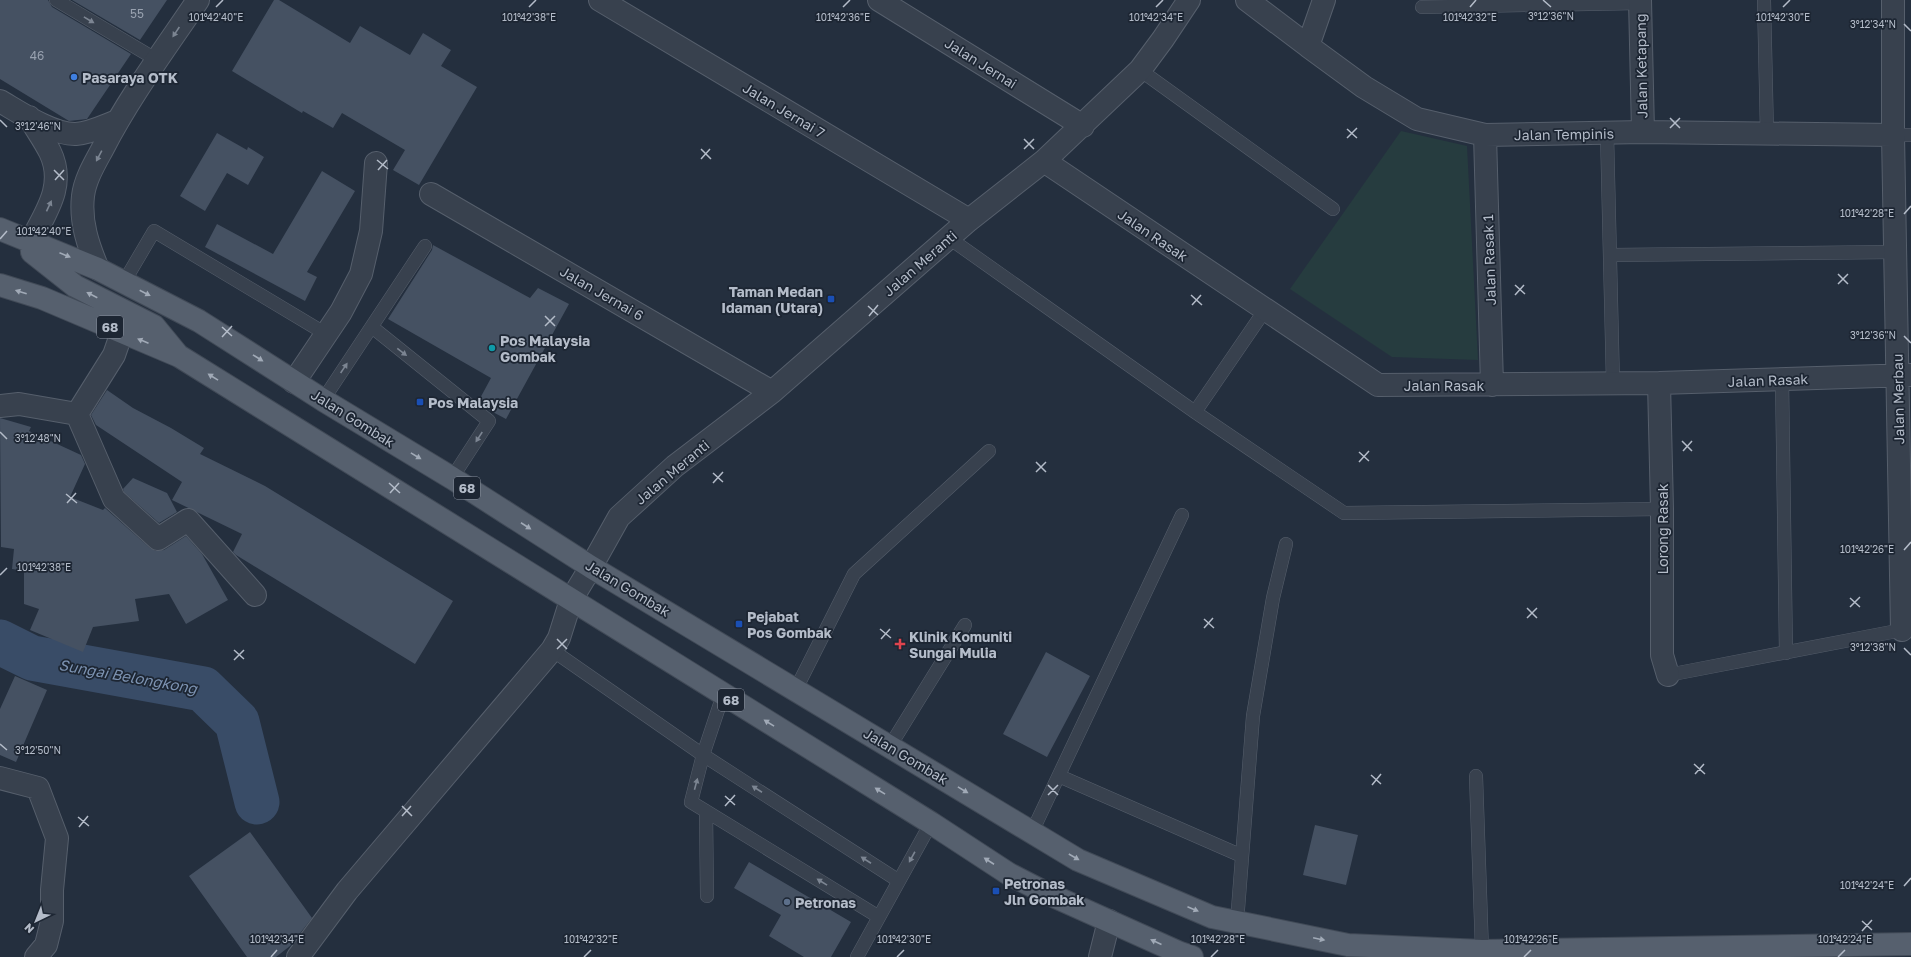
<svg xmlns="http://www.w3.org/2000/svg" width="1911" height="957" viewBox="0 0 1911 957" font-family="'Golos Text',sans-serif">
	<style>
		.park { fill: #263c3f }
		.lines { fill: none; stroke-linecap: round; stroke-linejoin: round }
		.river { stroke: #394c67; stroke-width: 45 }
		.building { fill: #455162 }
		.service-casing { stroke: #565f6c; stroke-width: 14 }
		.minor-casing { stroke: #565f6c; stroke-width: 24 }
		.primary-casing { stroke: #414a57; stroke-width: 24 }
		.service { stroke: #38414e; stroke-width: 13 }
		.minor { stroke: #38414e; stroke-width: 22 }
		.primary { stroke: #56606e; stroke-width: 22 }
		.oneway { fill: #7c8592 }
		.oneway2 { fill: #a1aab7 }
		.ticks { fill: none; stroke: #b4bcc9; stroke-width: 1.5 }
		.shop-dot { fill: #3f7fe0; stroke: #1d2633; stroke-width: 1.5 }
		.transit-dot { fill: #1a4fb4; stroke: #1d2633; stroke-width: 1.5 }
		.culture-dot { fill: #0f9aa8; stroke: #1d2633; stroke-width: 1.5 }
		.health-dot { fill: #e0444e; stroke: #1d2633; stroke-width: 1.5 }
		.service-dot { fill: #5c6f8a; stroke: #1d2633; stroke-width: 1.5 }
		.labels { text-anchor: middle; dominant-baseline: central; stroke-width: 3.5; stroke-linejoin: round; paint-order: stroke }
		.number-label { font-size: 12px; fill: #98a1af }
		.shield { fill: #1d2633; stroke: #878f9c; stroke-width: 1 }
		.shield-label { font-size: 13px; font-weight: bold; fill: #b4bcc9 }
		.street-label { font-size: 14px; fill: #b4bcc9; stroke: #1d2633 }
		.poi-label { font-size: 14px; font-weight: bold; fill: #b4bcc9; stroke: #1d2633; text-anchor: start }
		.water-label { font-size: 15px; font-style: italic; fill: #7c92b1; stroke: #1d2633 }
		.ticks-label { font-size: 10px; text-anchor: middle; fill: #b4bcc9; stroke: #1d2633; stroke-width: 3.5; stroke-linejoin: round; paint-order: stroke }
	</style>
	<rect width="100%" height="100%" fill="#242f3e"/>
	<!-- park -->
	<path class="park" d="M1401,131l66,15 11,214 -86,-3 -102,-68z"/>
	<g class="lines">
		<!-- river -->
		<path class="river" d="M0,642l32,16 171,31 34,33 20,80"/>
	</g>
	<!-- building -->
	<path class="building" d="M0,0h48l4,7 79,47 -44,65 -18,2 -69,-42z
		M72,0h95l-27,40z
		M274,0h5l71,43 10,-17 50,29 13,-22 28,17 -10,16 36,21 -58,98 -26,-15 12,-20 -63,-37 -9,15 -30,-17 -1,2 -70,-42z
		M217,133l30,17 1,-3 16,10 -16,28 -21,-12 -22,38 -25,-15z
		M322,171l33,20 -48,81 10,5 -12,24 -100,-54 12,-23 56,30z
		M433,245l97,53 8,-10 31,16 -63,115 -17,-9 -11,-8 13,-24 -103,-59 44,-69z
		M107,390l26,18 38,20 33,20 -4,6 65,32 188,115 -38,63 -179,-109 -3,-3 9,-18 -70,-34 10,-18 -86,-57 -5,-10z
		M0,418l31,9 -2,4 52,24 4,9 -15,33 33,13 2,-2 45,40 6,3 8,-1 22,-14 16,18 26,46 -42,24 -17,-30 -34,5 4,22 -46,6 -10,25 -53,-22 9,-21 -15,-5v-33l-12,-2 2,-20 -13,-2z
		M133,478l34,15 10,19 -18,11 -35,-31 -1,-3z
		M1046,652l44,24 -43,81 -44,-23z
		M15,676l32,14 -31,72 -16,-7v-46z
		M1315,825l43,10 -12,50 -43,-10z
		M250,832l62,86 -22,28 -14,11h-29l-58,-81z
		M749,862l102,60 -20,35h-27l-35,-21 12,-21 -47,-27z"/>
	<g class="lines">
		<defs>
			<path id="service" d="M56,0l101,60
				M1764,0l3,134
				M1422,7l218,-4
				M1140,70l193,139
				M1607,133l6,251
				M1893,135h18
				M949,238l246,174 149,101 318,-4
				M1610,255l285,-3
				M124,282l30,-51 172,103
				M372,327l117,94 -37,57
				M1782,379l4,274
				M323,400l102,-154
				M1195,412l70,-102
				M552,650l151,105 -12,47 188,115
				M1668,675l234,-45
				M796,689l58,-115 135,-123
				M723,695l-20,60 196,126
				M890,746l75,-121
				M1059,776l183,80
				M1476,776l6,175
				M706,811l1,85
				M1032,832l150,-317
				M1237,922l16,-206 20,-118 13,-54
				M857,957l74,-134"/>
			<path id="minor" d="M600,0l369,220
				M879,0l204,126
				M1247,0l61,46
				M1324,0l-16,46 56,41 53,32 68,16 158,-3 250,3
				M1640,0l3,132
				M1893,0v135l9,495
				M0,101c19,11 53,34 76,33 14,-1 28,-8 41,-13
				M29,117c7,12 15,23 21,35 16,33 -4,60 -19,89
				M1485,135l7,250
				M1044,161l334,224 281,-2 252,-8
				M431,194l341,198
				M98,269c-10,-24 -18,-47 -15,-73 2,-17 12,-33 20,-48 27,-52 62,-99 95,-148
				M294,382l47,-70 20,-38 10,-43 5,-68
				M1659,383l3,126v146l6,20
				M0,406l19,-2 58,10 37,85 44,40 30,-19 67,75
				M77,414l37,-59 8,-23
				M0,778l38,10 19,50 -5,52v31l-6,24 -10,12
				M298,957l49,-66 205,-241 7,-12 12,-38 20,-33 28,-50 56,-51 97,-74 197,-172 75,-59 96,-91 23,-31 26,-39
				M1100,957l9,-36"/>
			<path id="primary" d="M0,229l98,40 101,52 124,79 129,78 139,89 487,293 134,57 136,28 134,6 429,-7
				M31,242l1,10 43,34 79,40 23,28
				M0,285l42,13 137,58 752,467 78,51 33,17 138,62 12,4"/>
		</defs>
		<!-- service casing -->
		<use href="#service" class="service-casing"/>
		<!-- minor casing -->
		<use href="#minor" class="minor-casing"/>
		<!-- primary casing -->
		<use href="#primary" class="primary-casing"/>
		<!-- service -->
		<use href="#service" class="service"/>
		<!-- minor -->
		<use href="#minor" class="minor"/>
		<!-- primary -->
		<use href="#primary" class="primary"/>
	</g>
	<!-- one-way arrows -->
	<defs><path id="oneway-solid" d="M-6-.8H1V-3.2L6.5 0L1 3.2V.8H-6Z"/></defs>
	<g class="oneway">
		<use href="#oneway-solid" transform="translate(89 20) rotate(31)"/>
		<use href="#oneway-solid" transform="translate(176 32) rotate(124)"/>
		<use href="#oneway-solid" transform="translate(99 156) rotate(118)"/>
		<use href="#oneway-solid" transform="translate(49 206) rotate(-65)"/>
		<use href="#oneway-solid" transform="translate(402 352) rotate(38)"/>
		<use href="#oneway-solid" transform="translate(344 368) rotate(-56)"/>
		<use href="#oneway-solid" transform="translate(479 437) rotate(123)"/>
		<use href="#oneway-solid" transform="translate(696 784) rotate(-75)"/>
		<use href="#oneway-solid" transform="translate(757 789) rotate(-147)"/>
		<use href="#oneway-solid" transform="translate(912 857) rotate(119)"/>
		<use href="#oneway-solid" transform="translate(866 860) rotate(-147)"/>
		<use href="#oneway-solid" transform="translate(822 882) rotate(-148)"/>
	</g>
	<g class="oneway2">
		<use href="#oneway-solid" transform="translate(65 255) rotate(23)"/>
		<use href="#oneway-solid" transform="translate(21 292) rotate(-162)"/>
		<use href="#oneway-solid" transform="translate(145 293) rotate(27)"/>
		<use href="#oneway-solid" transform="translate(92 295) rotate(-153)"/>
		<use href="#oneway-solid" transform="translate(143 341) rotate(-157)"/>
		<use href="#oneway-solid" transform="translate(258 358) rotate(32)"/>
		<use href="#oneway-solid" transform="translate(213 377) rotate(-148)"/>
		<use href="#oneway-solid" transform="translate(416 456) rotate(31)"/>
		<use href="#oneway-solid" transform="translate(526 526) rotate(33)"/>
		<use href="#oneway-solid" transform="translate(769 723) rotate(-148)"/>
		<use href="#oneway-solid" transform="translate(963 790) rotate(31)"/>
		<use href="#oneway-solid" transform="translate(880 791) rotate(-148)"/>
		<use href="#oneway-solid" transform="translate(1074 857) rotate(30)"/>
		<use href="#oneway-solid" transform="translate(989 861) rotate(-147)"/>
		<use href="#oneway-solid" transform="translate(1193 909) rotate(23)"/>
		<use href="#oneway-solid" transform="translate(1319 939) rotate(12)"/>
		<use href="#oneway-solid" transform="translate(1156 942) rotate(-156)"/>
	</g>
	<!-- ticks -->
	<path class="ticks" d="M1543,0l8,7M216,7l7,-7M529,7l7,-7M843,7l7,-7M1156,7l7,-7M1470,7l6,-7M1783,7l7,-7M1904,24l7,7M1670,118l10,10M0,120l7,7M1670,128l10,-10M1347,129l10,9M1347,138l10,-10M1024,139l10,10M701,149l10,10M1024,149l10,-10M701,159l9,-10M377,160l11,9M54,170l10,10M378,170l9,-10M55,180l9,-10M1904,214l7,-8M0,239l7,-8M1838,274l10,10M1838,284l10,-10M1515,285l10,9M1191,295l11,10M1515,295l9,-10M1192,305l9,-10M868,306l10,9M545,316l10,10M869,316l9,-11M545,326l10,-10M222,327l10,9M1904,336l7,7M222,337l10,-11M0,432l7,7M1682,441l10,10M1683,451l9,-10M1359,452l10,9M1036,462l10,10M1359,462l10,-11M1036,472l10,-10M713,473l10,9M389,483l11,10M713,483l10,-11M390,493l9,-10M66,494l11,9M67,503l9,-10M1904,550l7,-8M0,575l7,-7M1850,598l10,9M1850,607l10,-10M1527,608l10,10M1527,618l10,-10M1204,619l10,9M1204,628l9,-10M880,629l11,9M557,639l10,10M881,639l9,-10M1904,648l7,7M557,649l10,-10M234,650l10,9M234,660l10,-10M0,744l7,6M1694,764l11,10M1695,774l9,-10M1371,775l10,9M1048,785l10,10M1372,785l9,-11M1048,795l10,-10M725,796l10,9M402,806l10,10M725,806l10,-11M402,816l9,-10M78,817l11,9M79,827l9,-11M1904,886l7,-8M1862,921l10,9M1862,931l10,-11M271,957l6,-7M584,957l7,-7M897,957l7,-7M1211,957l7,-7M1524,957l7,-7M1838,957l7,-7"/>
	<!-- markers -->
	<circle class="shop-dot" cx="74" cy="77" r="4"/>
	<g class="transit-dot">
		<rect x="827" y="295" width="8" height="8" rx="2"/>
		<rect x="416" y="398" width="8" height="8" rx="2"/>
		<rect x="735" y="620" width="8" height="8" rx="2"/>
		<rect x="992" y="887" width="8" height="8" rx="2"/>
	</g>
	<circle class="culture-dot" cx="492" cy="348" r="4"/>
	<path class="health-dot" d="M898 638h4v4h4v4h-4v4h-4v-4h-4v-4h4z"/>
	<circle class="service-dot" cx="787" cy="902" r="4"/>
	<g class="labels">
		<!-- number labels -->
		<g class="number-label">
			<text x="137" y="13">55</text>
			<text x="37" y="55">46</text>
		</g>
		<!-- shield labels -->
		<g class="shield">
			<rect x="97" y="316" width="26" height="22" rx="3"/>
			<rect x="454" y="477" width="26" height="22" rx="3"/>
			<rect x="718" y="689" width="26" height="22" rx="3"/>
		</g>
		<g class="shield-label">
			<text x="110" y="327">68</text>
			<text x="467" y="488">68</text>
			<text x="731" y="700">68</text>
		</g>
		<!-- street labels -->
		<g class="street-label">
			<text transform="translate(981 63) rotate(32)">Jalan Jernai</text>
			<text transform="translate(1641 66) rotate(-91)">Jalan Ketapang</text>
			<text transform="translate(784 110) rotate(31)">Jalan Jernai 7</text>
			<text transform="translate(1564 134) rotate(-1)">Jalan Tempinis</text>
			<text transform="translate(1153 235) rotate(34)">Jalan Rasak</text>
			<text transform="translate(1489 260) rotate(-92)">Jalan Rasak 1</text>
			<text transform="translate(920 263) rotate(-41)">Jalan Meranti</text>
			<text transform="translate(602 293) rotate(30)">Jalan Jernai 6</text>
			<text transform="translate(1768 380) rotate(-2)">Jalan Rasak</text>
			<text x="1444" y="385">Jalan Rasak</text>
			<text transform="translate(1898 399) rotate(-91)">Jalan Merbau</text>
			<text transform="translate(353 418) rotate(32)">Jalan Gombak</text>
			<text transform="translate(672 472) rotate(-40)">Jalan Meranti</text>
			<text transform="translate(1662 529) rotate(-90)">Lorong Rasak</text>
			<text transform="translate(628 588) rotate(31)">Jalan Gombak</text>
			<text transform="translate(906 756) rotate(31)">Jalan Gombak</text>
		</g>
		<!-- poi labels -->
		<g class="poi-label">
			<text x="82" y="77">Pasaraya OTK</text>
			<text x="823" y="291" text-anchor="end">Taman Medan<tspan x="823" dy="16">Idaman (Utara)</tspan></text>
			<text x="500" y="340">Pos Malaysia<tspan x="500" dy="16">Gombak</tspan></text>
			<text x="428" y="402">Pos Malaysia</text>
			<text x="747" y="616">Pejabat<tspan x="747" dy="16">Pos Gombak</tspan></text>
			<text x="909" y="636">Klinik Komuniti<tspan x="909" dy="16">Sungai Mulia</tspan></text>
			<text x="1004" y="883">Petronas<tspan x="1004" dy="16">Jln Gombak</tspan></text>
			<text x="795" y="902">Petronas</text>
		</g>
		<!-- water labels -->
		<g class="water-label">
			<text transform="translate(128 676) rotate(10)">Sungai Belongkong</text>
		</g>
	</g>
	<g class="ticks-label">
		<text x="1551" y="20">3°12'36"N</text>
		<text x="216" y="21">101°42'40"E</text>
		<text x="529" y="21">101°42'38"E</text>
		<text x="843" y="21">101°42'36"E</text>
		<text x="1156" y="21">101°42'34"E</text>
		<text x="1470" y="21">101°42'32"E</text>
		<text x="1783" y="21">101°42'30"E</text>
		<text x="1873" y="28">3°12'34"N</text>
		<text x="38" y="130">3°12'46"N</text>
		<text x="1867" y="217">101°42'28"E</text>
		<text x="44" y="235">101°42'40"E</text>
		<text x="1873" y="339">3°12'36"N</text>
		<text x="38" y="442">3°12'48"N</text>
		<text x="1867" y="553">101°42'26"E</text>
		<text x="44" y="571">101°42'38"E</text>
		<text x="1873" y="651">3°12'38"N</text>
		<text x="38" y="754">3°12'50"N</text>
		<text x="1867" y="889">101°42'24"E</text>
		<text x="277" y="943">101°42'34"E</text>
		<text x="591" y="943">101°42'32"E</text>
		<text x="904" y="943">101°42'30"E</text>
		<text x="1218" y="943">101°42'28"E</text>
		<text x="1531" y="943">101°42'26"E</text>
		<text x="1845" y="943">101°42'24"E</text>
	</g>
	<!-- north arrow -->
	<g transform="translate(36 921) rotate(223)" stroke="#1d2633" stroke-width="3" paint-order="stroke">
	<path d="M0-3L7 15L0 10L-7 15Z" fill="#b4bcc9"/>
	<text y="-6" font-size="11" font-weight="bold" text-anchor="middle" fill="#b4bcc9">N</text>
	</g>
</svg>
